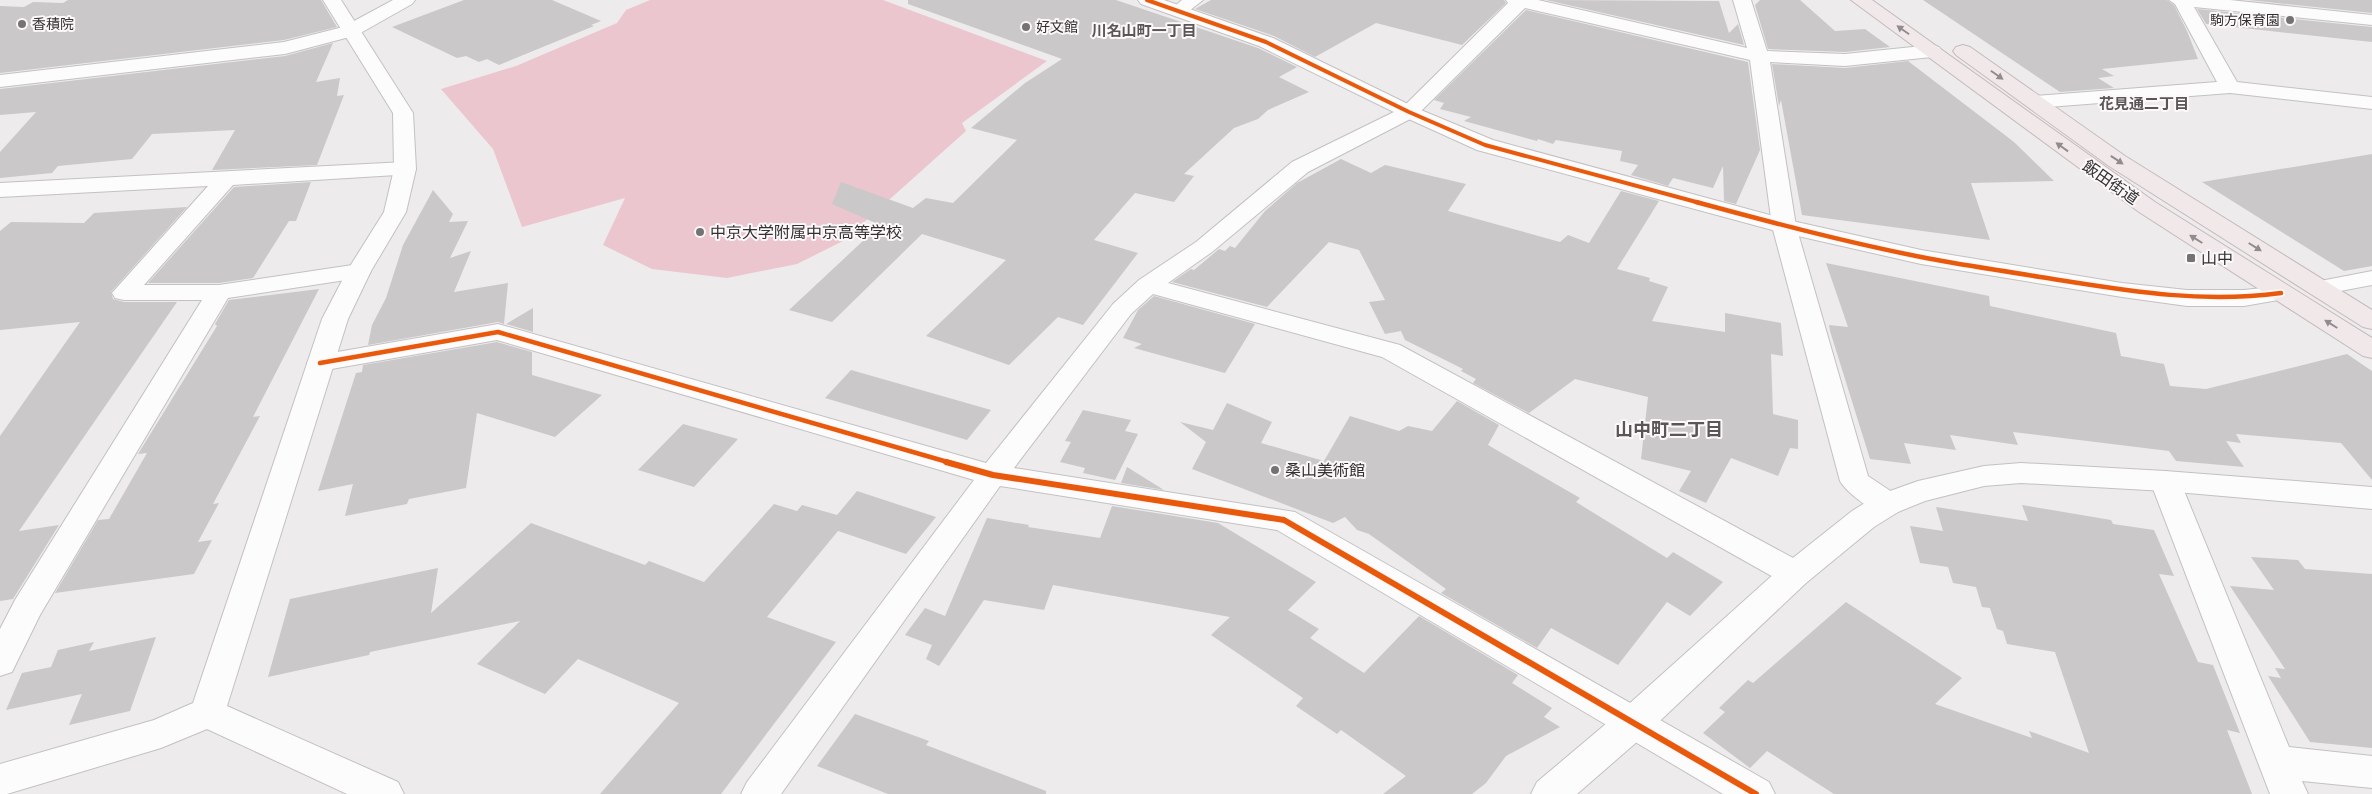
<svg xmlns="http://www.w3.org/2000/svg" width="2372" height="794" viewBox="0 0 2372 794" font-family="'Archivo Narrow','Noto Sans JP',sans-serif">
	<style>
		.green { fill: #ebc6cf }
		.building { fill: #cbc8c9 }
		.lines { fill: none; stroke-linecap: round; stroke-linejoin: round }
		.street-casing { stroke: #c3c1c2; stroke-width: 2 }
		.secondary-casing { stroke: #c3c1c2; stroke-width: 2 }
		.highway-casing { stroke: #c4babc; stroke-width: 2 }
		.street { fill: #fcfcfc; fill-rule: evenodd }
		.secondary { fill: #fcfcfc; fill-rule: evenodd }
		.highway { fill: #f1e8ea; fill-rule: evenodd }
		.cycleway-far2-casing { stroke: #fcf8f9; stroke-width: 6 }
		.cycleway-far1-casing { stroke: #fcf8f9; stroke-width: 8 }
		.cycleway-casing { stroke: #fcf8f9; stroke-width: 9 }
		.cycleway-far2 { stroke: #e8590c; stroke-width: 4 }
		.cycleway-far1 { stroke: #e8590c; stroke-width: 4.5 }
		.cycleway { stroke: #e8590c; stroke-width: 6 }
		.oneway { fill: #928c8e }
		.poi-dot { fill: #747272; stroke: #fcf8f9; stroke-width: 2 }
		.labels { text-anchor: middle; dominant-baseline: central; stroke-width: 4; stroke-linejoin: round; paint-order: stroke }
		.far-poi-label { font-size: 14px; fill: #323131; stroke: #fcf8f9; text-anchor: start }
		.far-neighbourhood-label { font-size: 15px; font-weight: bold; fill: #5a5657; stroke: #fcf8f9 }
		.street-label { font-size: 16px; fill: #323131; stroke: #fcf8f9 }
		.poi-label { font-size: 16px; fill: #323131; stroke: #fcf8f9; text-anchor: start }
		.neighbourhood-label { font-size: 18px; font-weight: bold; fill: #5a5657; stroke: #fcf8f9 }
	</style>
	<rect width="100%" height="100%" fill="#eeebec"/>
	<!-- green -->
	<path class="green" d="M650,0h233l164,61 -85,62 4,8 -123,110 -46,23 -70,14 -75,-9 -49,-24 22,-47 -103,29 -29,-78 -52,-60 75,-23 101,-43 9,-13z"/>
	<!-- building -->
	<path class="building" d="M68,0h253l16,27 -53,13 -284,33v-67l24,1 9,-5 30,1z
		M464,0h88l49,21 -10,4 3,1 -95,39 -12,-6 -8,3 -13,-6 -9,2 -65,-31z
		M908,0h208l142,48 39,19 -18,10 30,15 -41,18 -10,9 -24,9 -50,46 10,2 -20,26 -39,-9 -41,47 44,13 -55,72 -25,-8 -49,48 -83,-29 80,-76 -84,-26 -90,88 -43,-12 91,-85 -48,-21 9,-22 72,26 13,-10 27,5 64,-63 -46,-12 54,-45 37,-24 -154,-55z
		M1211,0h293l2,3 -44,42 -86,-22 -61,34 -41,-21 -79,-27z
		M1546,0l173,1 10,32 9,-9 6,21z
		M1760,0h40l35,31 30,-2 25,18 -45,5 -77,-3 -13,-44z
		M1923,0h244l7,5 13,26 11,28 -96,10 12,7 -16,2 16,10 -54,4z
		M2248,0h124v13z
		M2197,9l175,18v15l-166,-18z
		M1526,10l222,52 12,88 -24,54 -12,-3 -1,-35 -10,22 -40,-10 -5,8 -37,-11 7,-10 -18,-4 2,-10 -66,-11 -3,4 -15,-5 -1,2 -73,-20 7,-4 -31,-8 4,-6 -10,-3z
		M333,43l-17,39 24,-4 -3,18 7,-1 -27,70 -105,5 23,-40 -83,4 -20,25 -74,7 -6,7 -52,5v-26l36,-40 -36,3v-26l285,-33z
		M1908,61l106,81 40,39 -83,2 19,57 -188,-25 -21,-115 -2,6 -7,-42 73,4z
		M2372,154v112l-28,5 -142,-89z
		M1341,159l30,14 14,-8 81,19 -18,27 112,31 8,-7 21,8 32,-52 38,10 -42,68 33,9 -1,3 19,6 -16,34 73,11v-19l56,10 2,33 -12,-2 2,60 25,6v29l-8,-1 -12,28 -47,-18 -25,45 -27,-12 12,-20 -50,-12 7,-62 -73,-18 -46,34 -56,-30 3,-4 -15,-8 2,-2 -58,-29 -4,-9 -16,3 -16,-32 16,-2 -26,-50 -30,-8 -62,65 -95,-25 19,-13 3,1 25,-21 6,2 5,-5 5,2 30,-37 32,-28z
		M311,182l-15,39h-7l-36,57 -34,5h-71l86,-96z
		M433,190l20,24 -4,8 19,-1 -18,37 21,-7 -17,41 54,-9 -4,41 -6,-2 -130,23 4,-20 14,-27 17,-53z
		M187,207l-76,85 2,7 11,3h53l-158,229 40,-6 -46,74 -13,2v-165l80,-114 -80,8v-99l11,-9 73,1 10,-10z
		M1826,263l163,33 1,10 126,27 5,23 43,8 6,22 36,3 141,-35 25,17v109l-31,-37 -105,-9 5,9 -15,-2 18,26 -68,-6 -7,-10 -156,-19 5,13 -68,-10 6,15 -52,-7 7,21 -41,-5 -40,-128 -1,-6 19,2z
		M319,289l-66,128 7,-1 -47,88 6,-1 -21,39 14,-2 -18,34 -139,19 43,-73 11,-1 38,-66 -9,1 79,-128 -2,-2 14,-24z
		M1154,296l101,28 -30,49 -91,-25 8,-4 -19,-6 15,-28z
		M533,308v24l-27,-8z
		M497,342l35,10v23l70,20 -47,42 -78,-24 -11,75 -57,11 -2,5 -62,12 8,-32 -35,7 38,-118 6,-1 1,-7z
		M851,370l140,40 -24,30 -142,-42z
		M1457,401l42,24 -11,20 92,53 -4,4 91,56 6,-6 50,30 -33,34 -23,-14 -49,63 -67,-37 -14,20 -96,-55 5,-4 -77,-55 -12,-4 -12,-13 -12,6 -141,-54 14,-27 -26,-20 33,8 14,-27 45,19 -11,21 63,18 26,-45 49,15 9,-5 24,5z
		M1083,410l48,10 -6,11 13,3 -23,46 -32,-7 2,-5 -25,-6 11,-20 -6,-1z
		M683,424l55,15 -44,48 -56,-17z
		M1127,467l37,23 -43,-7z
		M857,491l79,26 -30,37 -68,-23 -71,86 69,25 -115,152h-121l79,-91 -101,-44 -33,35 -68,-30 43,-43 -150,31 -1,3 -101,22 22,-78 148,-31 -7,45 100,-90 114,42 4,-4 55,21 70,-78 23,7 5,-6 35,10z
		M2022,505l89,15 2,4 41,6 20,46 -15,-2 39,88 15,3 27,68 -13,-3 25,64h-418l-67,-43 -17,17 -47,-35 22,-21 -6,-4 29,-28 5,3 93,-81 116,76 -27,26 97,34 -3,-7 60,22 -34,-101 -48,-8 -4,-13 -6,-2 -7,-21 -8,-1 -6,-20 -23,-4 -5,-16 -28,-4 -10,-37 33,5 -7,-24 92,14z
		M1112,506l106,17 98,59 -28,28 31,19 -9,9 54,35 55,-57 99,59 -6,8 40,25 -8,9 16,10 -54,29 -20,27 -14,11h-89l23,-18 -65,-46 -4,4 -41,-28 7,-8 -92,-63 19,-18 -177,-32 -9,25 -60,-10 -45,66 -13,-7 6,-14 -27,-10 20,-27 20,8 42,-98 42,7 -1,2 72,11z
		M2251,557l47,3 7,9 67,5v174l-62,-6 -42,-66 13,2 -6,-10 10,1 -55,-83 44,4z
		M156,637l-26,74 -61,14 13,-31 -76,16 16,-37 29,-6 7,-17 36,-8 -5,9z
		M855,714l74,27 -3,4 120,46v3h-158l-71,-28z"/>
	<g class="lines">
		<defs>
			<path id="street" d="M393,0h22l-3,4 -55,31 -72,19 -285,33v-12l284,-33 59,-15z
				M1182,0h21l-19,15h-12l-3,-4z
				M1506,0h32l209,48 -14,-48h18l16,51 78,3 87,-9 7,2 3,4 -3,4 -7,2 -87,9 -75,-4 26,164 72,250 30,20 4,8 -4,8c-4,1 -9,3 -12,2 -13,-1 -40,-22 -46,-33l-68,-255 -22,-166 -225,-52 -109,108 -108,56 -96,80 -44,31 232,62 406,220 5,9 -5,9 -11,3 -11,-3 -402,-226 -229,-63 -22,20 -117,154 281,44 474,270 6,12h-52l-446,-264 -277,-44 -219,308h-40l6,-12 227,-302 -477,-140 -177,31 -9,-2 -4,-6 4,-6 9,-2 178,-31 488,139 127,-159 26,-24 57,-38 96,-80 110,-54 106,-105z
				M2169,0h61l142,15v10l-178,-18 43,75 135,15v12l-142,-16 -195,15 -7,-2 -3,-4 3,-4 7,-2 182,-14 -42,-78z
				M405,162l8,2 3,5 -3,5 -180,11 -89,100h75l140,-21 9,2 3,5 -3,5 -9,2 -131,20 -188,317 -28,57 -12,4v-47l15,-29 187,-300h-78l-9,-2 -3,-5 96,-107 -208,11v-14z
				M2372,271v14l-53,10 -9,-2 -3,-5 3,-5z
				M2165,471l10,3 5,7 109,266 83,9v32l-70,-7 6,13h-38l-120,-313 5,-7z"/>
			<path id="secondary" d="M323,0h18l72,113 3,56 -10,43 -35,59 -23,48 -121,387 171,76 6,12h-57l-140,-65 -46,19 -154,46h-7v-30l154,-44 39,-17 129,-384 25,-48 37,-59 10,-43 -1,-56z
				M1138,0h26l109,38 143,70 77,32 295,80 133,30 201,33 65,7h57l37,-4 9,2 3,5 -3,5 -46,8h-57l-65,-9 -201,-33 -145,-33 -299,-81 -75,-34 -143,-70 -118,-42z
				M2021,463l144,8 207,16v22l-207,-18 -144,-8 -37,3 -59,15 -27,11 -24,15 -68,56 -160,151 -69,60h-46l6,-12 83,-70 164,-147 68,-54 24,-15 42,-15 66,-15z"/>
			<path id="highway" d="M1851,0h21l283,202 217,136v20l-9,-2 -224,-144z
				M1963,45l7,2 155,109 247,154v19l-9,-2 -254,-161 -153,-111 -3,-4 3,-4z"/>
		</defs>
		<!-- street casing -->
		<use href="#street" class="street-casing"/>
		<!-- secondary casing -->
		<use href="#secondary" class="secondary-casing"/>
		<!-- highway casing -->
		<use href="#highway" class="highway-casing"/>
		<!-- street -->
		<use href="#street" class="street"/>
		<!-- secondary -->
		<use href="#secondary" class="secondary"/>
		<!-- highway -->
		<use href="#highway" class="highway"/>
		<defs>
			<path id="cycleway-far2" d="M1147,0l119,42 143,70 76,33 215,58"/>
			<path id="cycleway-far1" d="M1696,202c74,20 149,40 225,55 39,8 79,13 119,20 83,13 157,27 241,16
				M320,363l178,-31 453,131"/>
			<path id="cycleway" d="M946,462l47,13 291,45 472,274"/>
		</defs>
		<!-- cycleway-far2 casing -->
		<use href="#cycleway-far2" class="cycleway-far2-casing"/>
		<!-- cycleway-far1 casing -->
		<use href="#cycleway-far1" class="cycleway-far1-casing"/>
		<!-- cycleway casing -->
		<use href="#cycleway" class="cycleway-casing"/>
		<!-- cycleway-far2 -->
		<use href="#cycleway-far2" class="cycleway-far2"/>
		<!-- cycleway-far1 -->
		<use href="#cycleway-far1" class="cycleway-far1"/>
		<!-- cycleway -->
		<use href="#cycleway" class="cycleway"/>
	</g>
	<!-- one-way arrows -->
	<defs><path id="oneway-solid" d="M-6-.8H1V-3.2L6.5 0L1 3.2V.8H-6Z" transform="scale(1.25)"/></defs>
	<g class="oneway">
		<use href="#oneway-solid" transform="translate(1903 30) rotate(-145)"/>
		<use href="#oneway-solid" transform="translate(1997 75) rotate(35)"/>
		<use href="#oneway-solid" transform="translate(2062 147) rotate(-144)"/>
		<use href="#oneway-solid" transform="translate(2117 160) rotate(34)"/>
		<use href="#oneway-solid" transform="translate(2196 239) rotate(-148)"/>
		<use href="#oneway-solid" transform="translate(2255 247) rotate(32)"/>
		<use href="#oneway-solid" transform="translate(2331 324) rotate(-148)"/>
	</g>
	<!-- markers -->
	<g class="poi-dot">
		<circle cx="2290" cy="20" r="5"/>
		<circle cx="22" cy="24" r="5"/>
		<circle cx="1026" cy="27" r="5"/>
		<circle cx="700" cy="232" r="5"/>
		<rect x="2186" y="253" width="10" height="10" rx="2.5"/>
		<circle cx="1275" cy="470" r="5"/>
	</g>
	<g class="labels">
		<!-- far-poi labels -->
		<g class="far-poi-label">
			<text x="2280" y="20" text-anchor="end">駒方保育園</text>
			<text x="32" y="24">香積院</text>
			<text x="1036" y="27">好文館</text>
		</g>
		<!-- far-neighbourhood labels -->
		<g class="far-neighbourhood-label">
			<text x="1144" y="30">川名山町一丁目</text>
			<text x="2144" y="103">花見通二丁目</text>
		</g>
		<!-- street labels -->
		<g class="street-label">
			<text transform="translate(2111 182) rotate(35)">飯田街道</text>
		</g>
		<!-- poi labels -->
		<g class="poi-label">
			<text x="710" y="232">中京大学附属中京高等学校</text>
			<text x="2201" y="258">山中</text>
			<text x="1285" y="470">桑山美術館</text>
		</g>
		<!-- neighbourhood labels -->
		<g class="neighbourhood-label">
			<text x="1669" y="429">山中町二丁目</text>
		</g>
	</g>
</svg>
